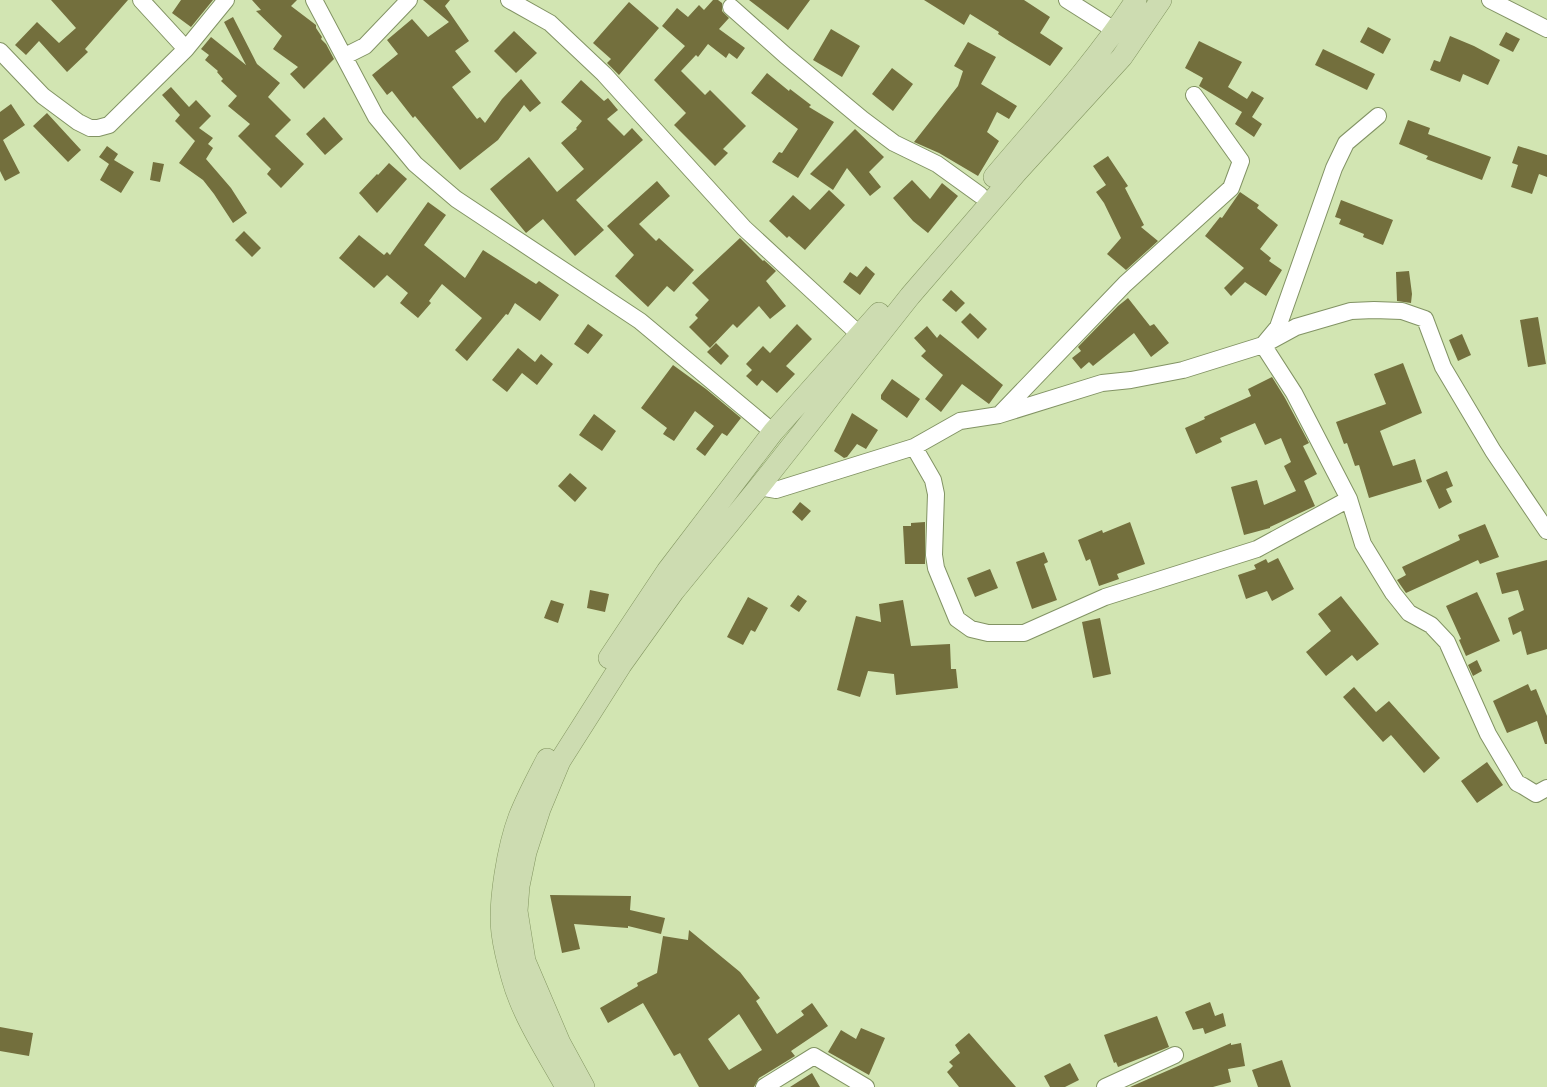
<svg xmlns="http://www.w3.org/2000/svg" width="1547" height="1087" viewBox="0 0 1547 1087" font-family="'Alegreya Sans',sans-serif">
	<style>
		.building { fill: #736f3d; fill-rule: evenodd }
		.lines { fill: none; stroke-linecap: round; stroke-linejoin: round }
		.minor-casing { stroke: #829364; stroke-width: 18 }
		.major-casing { stroke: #839661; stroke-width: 22 }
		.minor { stroke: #fff; stroke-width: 16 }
		.major { stroke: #cddcb1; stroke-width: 21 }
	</style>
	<rect width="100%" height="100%" fill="#d2e5b2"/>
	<!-- building -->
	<path class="building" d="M51,0h77l-43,49 3,3 -21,20 -28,-31 -13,14 -11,-10 22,-23 22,21 17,-15z
		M181,0h32l-22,27 -19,-14z
		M252,0h45l-6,6 25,19v3l6,9 -1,2 5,5 8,15 -30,30 -14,-15 8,-7 -25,-18 9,-13 -26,-25 5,-1z
		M423,0h27l-5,6 24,35 -14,10 16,21 -19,15 25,32 3,-2 5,6 17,-24 19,-20 20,24 -11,9 -6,-7 -26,35 -38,30 -45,-54 -2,2 -21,-27 -5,4 -15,-20 26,-21 -11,-14 25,-21 16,18 21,-15z
		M713,0h5l4,3v8l7,7 -10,11 26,19 -8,11 -8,-6 -3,5 -18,-14 -10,13 -2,-2 -15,16 24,24 5,-5 36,36 -23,23 5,4 -13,13 -41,-41 12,-12 -32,-33 31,-34 -23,-20 15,-18 11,9 11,-12 5,5z
		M749,0h61l-22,30z
		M924,0h100l26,17 -10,16 23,15 -13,18 -41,-25 -11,-7 1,-2 -29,-18 -6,11z
		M629,2l30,26 -40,47 -12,-12 4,-4 -18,-16z
		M233,17l24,47 23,19 -12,14 23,23 -16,16 29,28 -23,24 -14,-14 4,-5 -33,-33 12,-12 -22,-18 9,-10 -16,-15 2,-2 -6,-7 1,-1 -13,-11 4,-5 -8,-6 10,-12 35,28 -22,-43z
		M1368,27l23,12 -8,15 -23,-12z
		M831,29l29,17 -18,31 -29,-17z
		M514,31l23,22 -21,20 -22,-22z
		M1506,32l14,7 -7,13 -14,-7z
		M1450,36l24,10 26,14 -12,25 -25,-11 -3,8 -30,-12 4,-10 6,2z
		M1199,41l43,21 -14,25 19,12 5,-8 12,7 -12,19 10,7 -8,13 -19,-13 7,-12 -43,-26 4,-8 -18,-10z
		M968,42l28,15 -15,27 36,22 -8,13 -12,-7 -10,20 12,9 -21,35 -39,-23 -25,-11 44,-56 5,-15 -9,-5z
		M1323,49l52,25 -8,16 -52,-25z
		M892,68l21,16 -20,27 -21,-17z
		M767,73l22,18 1,-2 21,16 -2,2 25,15 -36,56 -26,-16 7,-10 3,1 16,-24 -47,-36z
		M581,80l23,21 4,-3 10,12 -11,9 17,17 8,-8 11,12 -67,60 28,30 -29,26 -32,-37 -17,14 -36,-44 39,-32 28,35 27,-23 -23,-26 16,-14 -1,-1 6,-7 -21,-19z
		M171,87l18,20 7,-7 15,16 -12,12 14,10 -5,6 5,4 -7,11 25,29 16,25 -14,10 -19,-29 -11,-14 -24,-17 16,-22 -20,-20 5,-6 -18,-20z
		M11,104l14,21 -22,15 17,33 -15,8 -5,-10v-59z
		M47,113l34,37 -13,12 -35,-36z
		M324,117l19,22 -18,16 -19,-21z
		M1408,120l22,8 -2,6 63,23 -9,23 -56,-21 2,-3 -29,-12z
		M855,129l29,28 -15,15 12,15 -11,9 -23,-28 -14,22 -23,-16z
		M107,146l11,8 -4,6 20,12 -13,21 -21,-13 9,-16 -10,-7z
		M1518,146l29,9v22l-8,-3 -7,20 -21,-7 7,-22 -6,-2z
		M1108,156l20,30 -3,2 19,37 -3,2 17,14 -32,29 -19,-16 14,-16 -17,-35 -8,-11 10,-7 -13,-19z
		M153,162l11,2 -4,18 -10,-2z
		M389,163l18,16 -30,34 -18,-20 18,-19 1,1z
		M912,180l18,19 12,-16 16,13 -30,37 -15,-12 -20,-23z
		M657,181l13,15 -31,28 17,17 3,-3 35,32 -20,22 -7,-6 -19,21 -33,-31 19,-21 -27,-29z
		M829,190l16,15 -40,45 -16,-14 -2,2 -18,-17 24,-26 17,15z
		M1240,192l19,13 -2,3 21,17 -18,24 11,9 -2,3 13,9 -16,26 -21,-14 -14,14 -7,-8 20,-20 -39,-32 15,-19 2,1z
		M1341,200l52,20 -10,25 -20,-8 1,-3 -25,-10 2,-5 -6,-2z
		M428,202l18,13 -22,30 41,33 18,-28 53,34 3,-3 20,14 -19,26 -25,-18 -7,12 -2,-1 -39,47 -12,-11 27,-32 -40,-34 -13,17 2,2 -13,15 -18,-15 8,-10 -21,-18 -13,13 -35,-30 20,-23 25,20 3,-3 3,3z
		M244,231l17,17 -9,9 -17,-17z
		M740,238l23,23 1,-1 12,11 -10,10 20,25 -16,13 -11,-13 -22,22 -4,-4 -23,24 -21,-21 9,-9 -3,-3 14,-15 -17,-17z
		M866,266l9,8 -15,21 -17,-13 7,-10 7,5z
		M1409,271l3,23 -1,9 -14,-2 -1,-29z
		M951,290l14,13 -9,9 -14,-12z
		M1128,298l22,28 4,-2 15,19 -18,14 -17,-24 -41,33 -4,-4 -8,7 -9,-11 9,-7 -3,-4 40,-41z
		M970,313l17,16 -9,10 -17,-17z
		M1538,317l8,47 -18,3 -8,-47z
		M588,324l15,11 -15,19 -14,-10z
		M797,324l15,15 -26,27 9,8 -18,19 -15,-13 -5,6 -11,-10 6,-6 -6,-6 17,-18 7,7z
		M927,326l10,12 3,-4 63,51 -14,19 -27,-20 -21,28 -16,-13 18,-24 -22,-19 5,-5 -12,-13z
		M1462,334l9,21 -13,6 -9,-21z
		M716,343l13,13 -8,9 -14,-13z
		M518,348l17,14 6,-8 12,10 -16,21 -15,-12 -15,19 -15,-12z
		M1403,363l19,50 -42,18 13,35 22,-7 7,23 -53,16 -10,-33 -4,1 -8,-23 -3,1 -8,-22 50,-18 -12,-30z
		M673,365l33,24 35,29 -14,18 -5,-3 -17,23 -9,-7 18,-23 -19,-15 -21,30 -11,-7 4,-6 -26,-20z
		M1272,377l13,21 24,45 -6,3 14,28 -13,7 11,25 -45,21v1l-26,7 -13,-48 26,-7 7,25 32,-14 -12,-25 7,-4 -10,-24 -16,7 -10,-22 -35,15 2,4 -26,12 -11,-26 20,-9 -1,-2 47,-21 -3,-7z
		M892,379l28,20 -13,19 -26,-19v-4z
		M852,413l26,17 -12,19 -9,-5 -10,13 -3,1 -10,-7z
		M594,414l22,17 -14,20 -23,-16z
		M1447,471l6,15 -7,3 6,13 -13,7 -13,-29z
		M570,473l17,15 -12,14 -17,-16z
		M800,502l11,9 -9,10 -10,-9z
		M925,522v42h-20l-2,-38h8v-3z
		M1130,522l15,42 -28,10 2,5 -20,7 -9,-27 -4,2 -8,-21 24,-10 1,3z
		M1485,524l14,33 -19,7 -2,-4 -72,33 -9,-13 9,-5 -4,-8 58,-27 -2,-5z
		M1044,552l4,10 -4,2 13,36 -25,9 -16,-47z
		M1278,558l16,31 -22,12 -5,-10 -21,8 -8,-24 18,-6 -2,-4 12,-6 2,4z
		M1547,560v89l-20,6 -6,-24 -8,4 -5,-17 16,-8 -6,-20 -16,4 -6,-21z
		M990,569l8,19 -23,9 -8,-19z
		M590,590l19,4 -4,18 -18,-4z
		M1477,592l23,49 -34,15 -7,-16 2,-1 -15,-33z
		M798,595l9,6 -8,11 -9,-6z
		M1341,596l38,48 -22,17 -5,-6 -26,21 -20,-24 25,-21 -13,-17z
		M748,597l20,11 -13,24 -4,-2 -8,15 -16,-8z
		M551,600l13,4 -6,19 -14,-5z
		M903,600l8,46 39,-2 1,25h5l2,19 -62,7 -2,-21 -26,-3 -8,26 -23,-7 19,-74 25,6 -2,-18z
		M1100,618l11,56 -18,4 -11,-56z
		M1477,660l5,11 -9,5 -5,-11z
		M1528,684l3,7 5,-2 11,27v28h-2l-8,-23 -30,12 -14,-32z
		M1354,687l22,25 13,-11 51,57 -16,15 -33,-38 -8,7 -40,-45z
		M1487,762l16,23 -26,18 -16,-22z
		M550,895l81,1 -1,14 35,8 -4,16 -33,-8v2l-54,-4 6,25 -18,4z
		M689,930l51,42 20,26 -4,3 21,33 27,-19 -3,-4 11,-8 16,23 -37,25 4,5 -36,22 -5,9h-55l-19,-34 -6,3 -31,-53 -35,20 -8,-15 38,-22 -1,-3 20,-10 6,-37 25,4zM739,1014l23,36 -33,20 -21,-31z
		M1210,1002l5,14 8,-3 3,13 -21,8 -2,-6 -10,2 -8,-18z
		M1157,1016l12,31 -51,20 -2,-5 -2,1 -10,-28z
		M0,1027l33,6 -4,23 -29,-5z
		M861,1028l24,10 -16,37 -41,-23 13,-22 15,9z
		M969,1033l27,31 20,23h-57l-12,-15 6,-6 -4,-4 11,-9 -5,-8z
		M1231,1043v2l10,-2 4,23 -17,3 3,13 -18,5h-83z
		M1282,1060l9,27h-33l-6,-17z
		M1070,1063l9,17 -14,7h-15l-6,-11z
		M812,1073l8,14h-30z"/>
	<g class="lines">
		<defs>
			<path id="minor" d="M141,0l45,49
				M314,0l62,117 39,47 41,35 184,122 133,111
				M509,0l41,23 54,51 140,154 116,107
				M1067,0l49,31
				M1490,0l57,29
				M731,7l54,48 77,64 32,24 43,21 43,31
				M0,51l43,45 35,26 12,6h8l11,-3 77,-76 40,-49
				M345,56l20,-10 44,-46
				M1378,116l-32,27 -12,25 -56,159 -15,18 31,48 55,106 14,45 30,49 16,20 22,12 16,17 41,92 29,49 6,3 13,8 11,-6
				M1000,414l125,-130 106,-96 10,-27 -47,-66
				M914,447l19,33 3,14 -2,61 2,13 21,51 14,10 17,4h36l81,-36 152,-48 92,-50
				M759,487l17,3 138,-43 46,-26 39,-6 103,-32 29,-3 52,-10 80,-25 33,-18 55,-16 23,-1 28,1 23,8 18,48 50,84 54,80
				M764,1087l50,-31 52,31
				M1105,1087l70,-32"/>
			<path id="major" d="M994,177c49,-58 101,-114 142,-177
				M609,658l58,-87 106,-139 106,-119
				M547,759c-10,19 -20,38 -28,58 -11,29 -21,86 -17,116 2,15 6,31 10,45 10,37 35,75 54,109
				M584,1087l-24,-44 -35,-82 -8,-50 2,-25 7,-34 14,-43 20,-48 61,-96 53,-74 85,-104 151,-191 107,-124 105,-115 39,-57"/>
		</defs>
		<!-- minor casing -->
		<use href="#minor" class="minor-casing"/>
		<!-- major casing -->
		<use href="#major" class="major-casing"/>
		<!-- minor -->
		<use href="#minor" class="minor"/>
		<!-- major -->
		<use href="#major" class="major"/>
	</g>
</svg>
